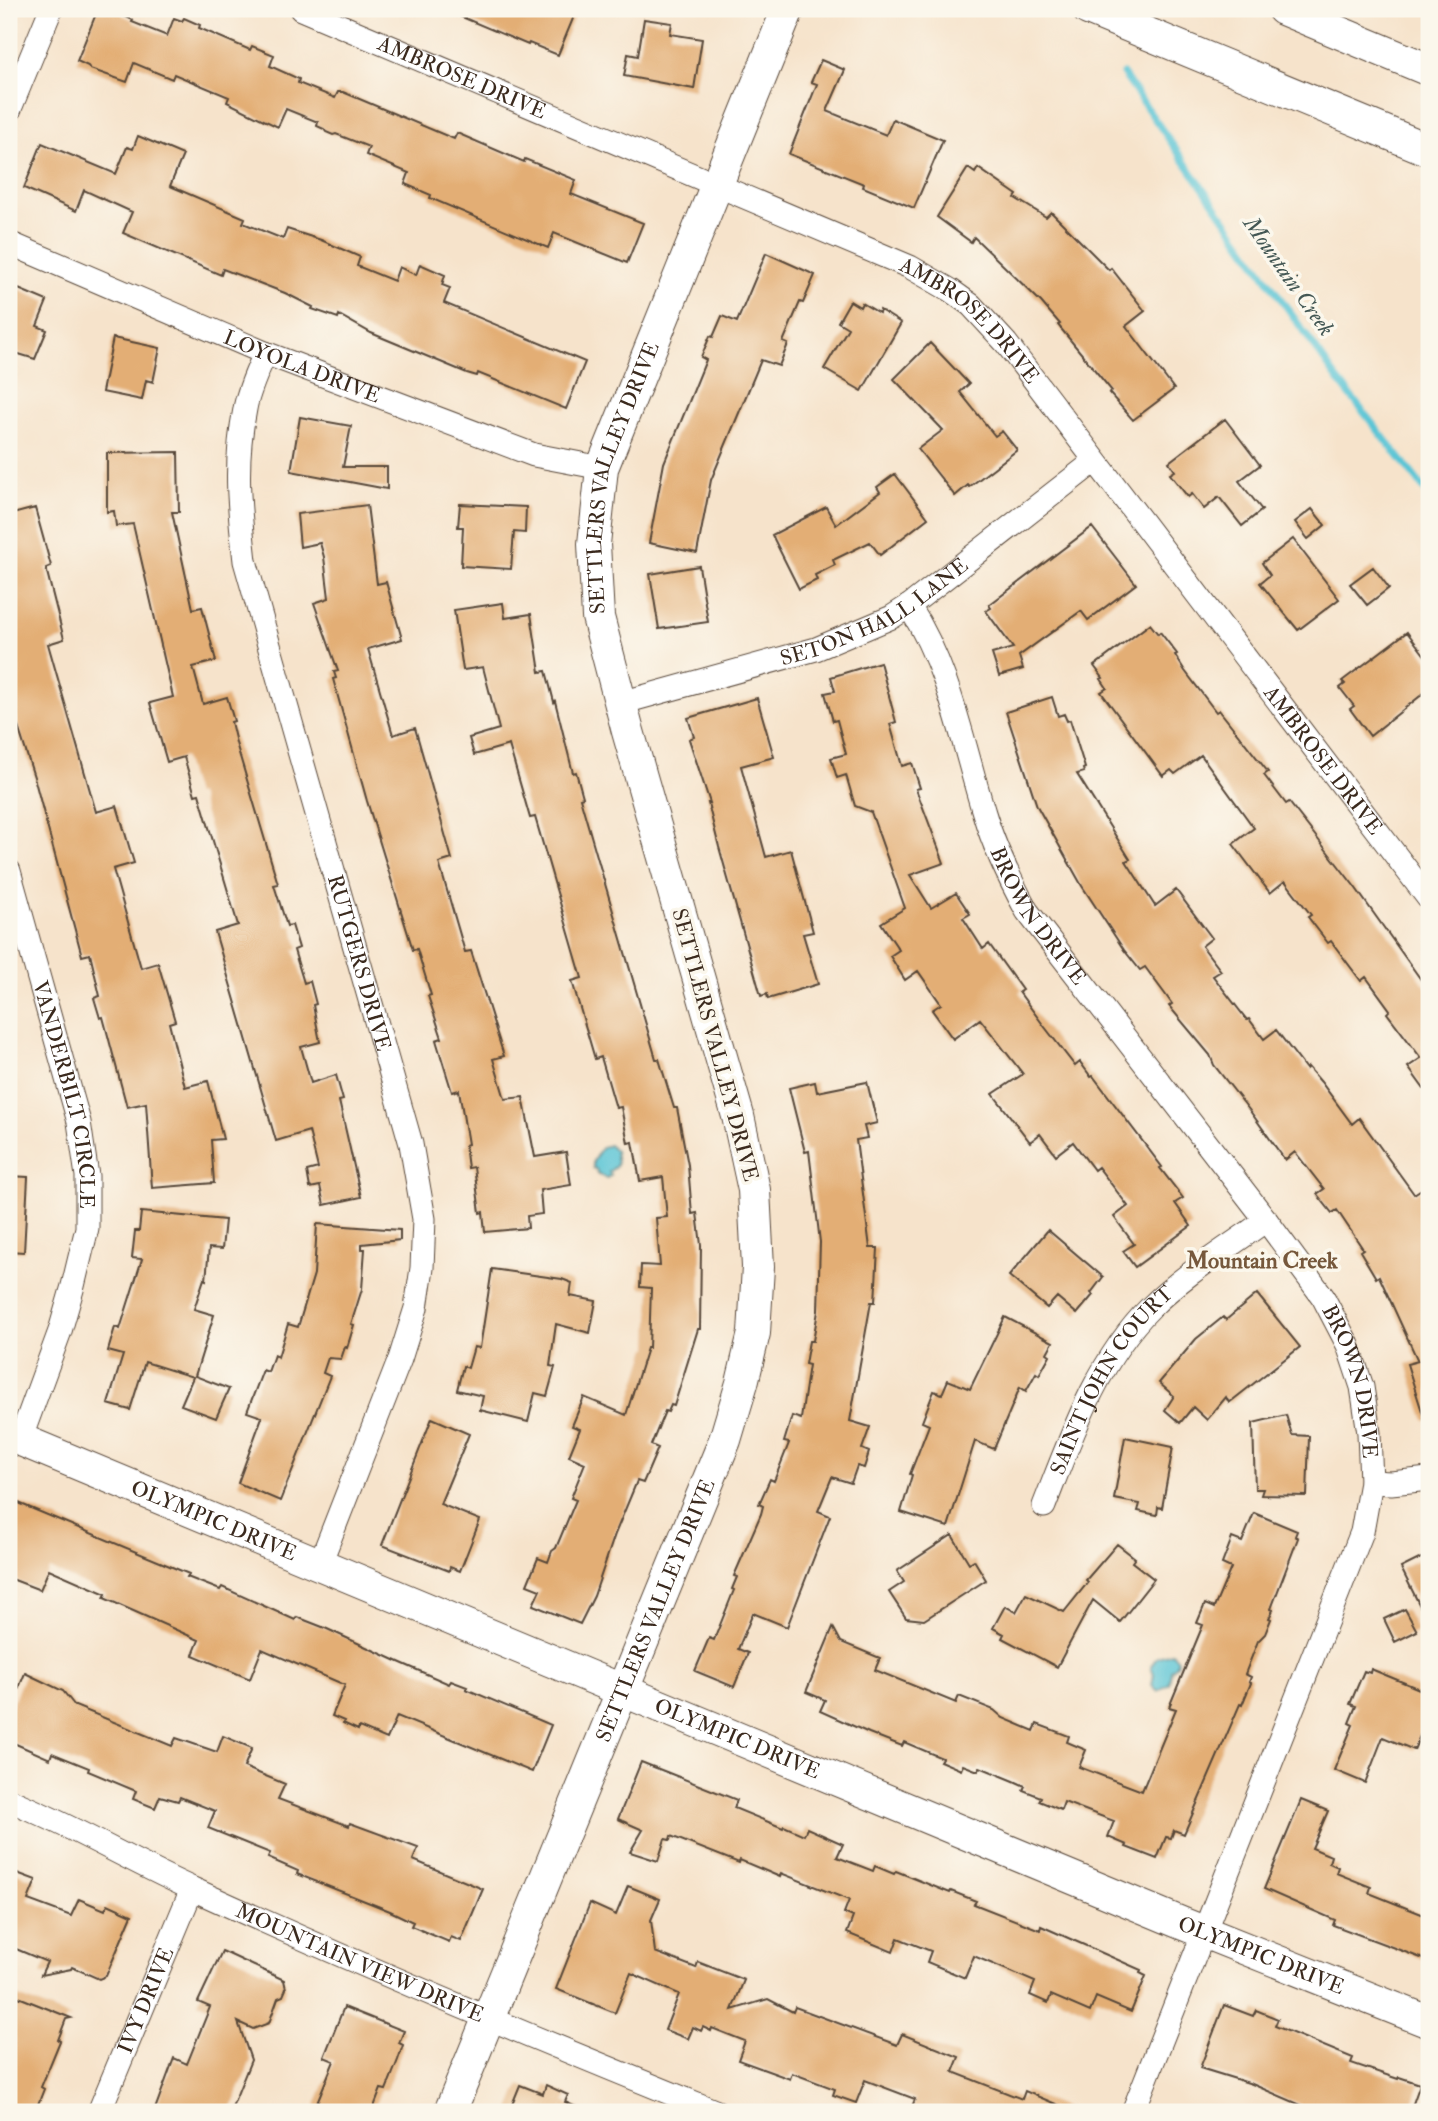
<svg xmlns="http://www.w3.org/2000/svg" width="1438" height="2121" viewBox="0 0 1438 2121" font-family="'IM FELL Double Pica',serif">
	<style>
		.water { fill: #5ac5d5; stroke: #4a787a; stroke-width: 2 }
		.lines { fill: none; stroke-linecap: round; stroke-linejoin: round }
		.stream { stroke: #5ac5d5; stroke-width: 7 }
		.building { fill: #e3ae75 }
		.street-casing { stroke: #574638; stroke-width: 25 }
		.secondary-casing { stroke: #574638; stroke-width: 34 }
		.street { stroke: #fff; stroke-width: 23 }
		.secondary { stroke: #fff; stroke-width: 32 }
		.labels { text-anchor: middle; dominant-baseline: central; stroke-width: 7; stroke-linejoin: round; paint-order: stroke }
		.street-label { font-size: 21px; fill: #3b2a1e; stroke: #fbf7ec }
		.water-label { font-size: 23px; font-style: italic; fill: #445855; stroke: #fbf7ec }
		.neighbourhood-label { font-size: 23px; font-weight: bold; fill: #76583c; stroke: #fbf7ec }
	</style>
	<rect width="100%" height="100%" fill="#fbf7ec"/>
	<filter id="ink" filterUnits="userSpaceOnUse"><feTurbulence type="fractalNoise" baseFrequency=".0143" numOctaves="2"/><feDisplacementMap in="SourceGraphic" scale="14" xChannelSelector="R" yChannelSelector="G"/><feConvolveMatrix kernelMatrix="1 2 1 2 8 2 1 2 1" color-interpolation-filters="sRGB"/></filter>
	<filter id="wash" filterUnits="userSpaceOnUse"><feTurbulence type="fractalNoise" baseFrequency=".00686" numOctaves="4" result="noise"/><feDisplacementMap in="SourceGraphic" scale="28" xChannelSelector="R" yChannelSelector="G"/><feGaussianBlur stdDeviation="1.57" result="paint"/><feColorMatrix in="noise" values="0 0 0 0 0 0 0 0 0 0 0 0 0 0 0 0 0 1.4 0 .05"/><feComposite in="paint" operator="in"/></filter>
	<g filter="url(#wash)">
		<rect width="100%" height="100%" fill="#f6e3cb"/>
		<!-- water -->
		<path class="water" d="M609,1145l6,5 2,15 -8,7 2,3 -4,3 -9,-3 -2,-6 -3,-1v-7l9,-14z
			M1172,1653l6,7 -1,5 -6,5 -2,14 -11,7 -6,-6 2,-11 -3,-8 6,-9z"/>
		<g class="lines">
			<!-- stream -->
			<path class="stream" d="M1123,74l212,302 94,119"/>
		</g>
		<g id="blocks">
			<!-- building -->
			<path class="building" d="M98,9h27l-3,6 11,5 -1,2 35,14 7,-18 8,3 2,-3 16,7 -1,3 51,22 2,-4 22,9 -4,11 29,13 -1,4 37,15 3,-6h5l111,47 3,-6 67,29 1,-3 51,21 -5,14 72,29 -16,40 -73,-30 -6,15 -118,-50 1,-3 -26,-11 4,-11 -43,-18 3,-8 -33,-13 -3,1 -7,-3 -2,-3 -7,-3 1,-4 -32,-13 -8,18 -51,-25 2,-5 -55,-23 -2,5 -38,-16 -7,19 -37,-13 -2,-3 -11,-5z
				M443,9h134l-19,46 -29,-12 -1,2z
				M644,19l28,4 -2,11 32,5 -8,50 -70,-13 4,-22 10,2z
				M821,60l24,10 -18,41 59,24 7,-16 50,21 -29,68 -51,-21 1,-3 -75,-30 28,-70 -6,-2z
				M138,136l45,19 -13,31 75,32 -2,5 40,16 4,-10 34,11 39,17 -3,9 37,15 5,-14 17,8 4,-11 25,11 -3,10 8,3 -6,15 141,59 -19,47 -88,-36 -1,3 -10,-3 -96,-40 -32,-18 -1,3 -26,-9 1,-2 -28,-14 -62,-24 -2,6 -98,-42 9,-21 -48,-22 -8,21 -52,-23 18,-45 74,31 11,-27 6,2z
				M968,168l7,5 3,-5 39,27 -2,3 31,19 5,-5 58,58 2,-2 34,43 -19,15 48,63 -41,31 -24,-27 3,-2 -54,-66 2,-1 -19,-22 -67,-65 -3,5 -34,-25z
				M766,253l49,22 -12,28 -3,-1 -17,40 5,2 -9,22 -18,-6 -50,120 -14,73 -48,-10 15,-80 42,-103 -5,-3 9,-21 3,1 9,-21 15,6z
				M9,285l38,16 -10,25 10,4 -12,29 -26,-8z
				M850,301l10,6 2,-4 17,10 1,-3 21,13 -39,68 -38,-22 24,-41 -10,-6z
				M113,338l47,10 -7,34 -7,-2 -4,20 -40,-8z
				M930,343l39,41 -9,8 35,44 7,-5 15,19 -48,37 -1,-2 -13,11 -37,-47 25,-19 -49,-51z
				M300,417l51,9 -8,41h44v22l-96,-18z
				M1225,419l35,46 -21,16 23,29 -20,16 -23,-29 -15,12 -12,-15 -4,3 -18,-23 5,-3 -6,-9z
				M178,452l1,60h-7l21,97 9,-2 14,54 -23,6 10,37 24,-7 7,24 -3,1 5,21 42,141 -4,1 13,41 5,-1 7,23 -5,2 10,33 6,-2 6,23 -3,1 7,37 -19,5 10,36 25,-8 7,25 -4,1 22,96 -37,8 -4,-19 -10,2 -3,-17 11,-3 -9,-37 -33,10 -61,-209 23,-7 -39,-131 -4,1 -11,-38 -17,5 -17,-59 23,-6 -40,-173 -17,2 -2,-15 -7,1v-59z
				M895,474l33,44 -48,37 -10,-13 -37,18 2,5 -20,10 2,5 -18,9 -27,-54 54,-28 10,18 44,-33 -3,-5z
				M460,504l66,3 -1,26 -11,-1 -3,37 -50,-3 2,-39h-5z
				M367,505l10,79 9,-2 16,57 -34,10 25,86 22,-7 37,131 -13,4 26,89 6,-1 33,105 -11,3 12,40 18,-2 12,60 31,-5 5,33 -31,5 2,24 -15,2 1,12 -43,4 -2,-20 -3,1 -6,-46 -6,1 -3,-23 3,-1 -9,-54 -7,2 -9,-29 -7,-23 6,-2 -14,-42 3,-1 -14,-46 -4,1 -46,-149 -34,-122 3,-1 -2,-6 4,-1 -24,-68 15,-5 -5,-41 -4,-14 -20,4 -3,-33z
				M35,508l16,58 -5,2 18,71 -16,5 48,168 21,-6 17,57 -21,6 28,99 17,-5 17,58 -6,2 16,64 23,-6 15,58 -12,1 3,43 -62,5 -6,-85 -19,4 -24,-90 -3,1 -6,-20 6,-2 -10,-42 -8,2 -48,-179 -25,-79v-183z
				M1312,509l13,16 -17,14 -13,-17z
				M1092,527l44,57 -48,36 -7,-9 -62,45 4,13 -24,7 -7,-22 21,-6 -27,-37 5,-3 -2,-3z
				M1293,539l46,60 -41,31 -38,-47 10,-8 -8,-12z
				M699,566l9,56 -49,7 -9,-55z
				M1373,567l16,21 -22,17 -17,-21z
				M503,603l2,15 26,-4 9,58 6,-1 8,31 1,-1 18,72 3,-1 7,25 -3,1 76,261h3l15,49h3l11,57 4,49 5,-1 4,32 -1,84h-2l-24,77 -3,-1 -3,7 -3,-1 -14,34 7,3 -15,35 -6,-2 -22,53 -21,62 -14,28 -47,-19 7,-15 -13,-5 11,-27 10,4 4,-11 4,-3 20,-48 -5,-2 14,-35 -16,-7 11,-27 -8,-3 12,-29 42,18 21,-67h2l2,-60 -11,-1 1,-22 19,1 -4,-48 11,-1 -4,-40 -23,4 -7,-39 -5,1 -7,-36 -5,1 -15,-51 -6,2 -23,-78 10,-3 -47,-161 -5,1 -21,-73 -35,10 -5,-17 30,-9 -16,-62 -20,3 -9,-60z
				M1150,624l8,10 2,-2 17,22 -2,1 10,16 31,41 3,-2 49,62 -4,3 22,29 3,-2 66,85 74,104v105l-21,-29 13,-9 -34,-45 3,-3 -24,-33 -5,4 -30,-40 -3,2 -20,-26 3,-2 -26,-34 -15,12 -37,-49 21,-16 -53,-73 -26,19 -4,-4 -8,6 -62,-84 6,-4 -6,-9 2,-1 -9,-12z
				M1407,632l22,29v28l-59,47 -20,-27 4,-3 -14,-18 5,-4 -3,-3z
				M880,662l16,60 -6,2 12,42 10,-3 8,25 -4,1 28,74 -34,12 21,33 25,-15 14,21 -7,4 20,31 6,-5 33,46 -3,2 25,34 31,40 5,-4 11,15 2,-1 69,91 -2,1 23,30 -8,5 16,23 -56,41 -12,-16 11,-7 -20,-27 14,-11 -30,-39 -4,3 -21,-28 -17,13 -16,-21 -10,8 -37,-48 30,-20 -43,-55 -27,20 -21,-29 9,-6 -23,-33 -13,9 -15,-24 9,-6 -18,-27 24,-15 -34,-96 -16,-6 -9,-31 -9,3 -6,-20 15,-4 -9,-34 -4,1 -8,-28 10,-2 -4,-14z
				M1052,697l6,19 6,-2 3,7 3,-1 15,48 -2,1 1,3 -7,2 53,85 -4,2 29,45 21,-16 36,48 -10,8 19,25 -8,5 34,44 2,-1 15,20 12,-9 30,39 2,-2 13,15 31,42 7,-6 55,76 15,-10v236l-4,1 -18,-57 11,-3 -39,-85 -3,2 -16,-27 3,-2 -26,-39 -5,3 -15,-19 7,-5 -29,-37 -10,8 -35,-49 -36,-46 -4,-10 -41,-49 3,-2 -7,-10 -20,-27 -5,3 -16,-20 -42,-64 -45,-80 -31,-94z
				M757,698l17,59 -33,9 25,91 25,-7 22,82 -10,2 15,50 -50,15 -1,-5 -6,2 -42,-149 -11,-44h2l-21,-64 5,-2 -6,-19z
				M815,1082l2,10 50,-10 10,41 -13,3 3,12 -11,2 14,108h8l-3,54h-4l-21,119 20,6 -8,22 7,3 -5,16 -7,-2 -6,17 -19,-6 -14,34 12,5 -43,111 -34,-14 -15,36 10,4 -14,34 -39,-16 14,-33 5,2 20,-50 -2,-1 5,-12 -3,-1 27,-62 2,-8 -4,-2 11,-25 4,2 15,-38 -5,-1 8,-26 9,3 8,-54 -4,-1 4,-23h4l5,-30 2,-69 -11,-91 -4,1 -16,-64z
				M9,1176l19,1 -4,75 -15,-1z
				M141,1212l84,8 -3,29 -13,-1 -3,32 -2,-1 -10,30 20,6 -19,61 34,13 -13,29 -35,-13 12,-28 -48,-15 -15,48 -22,-6 15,-49 -15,-4 7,-24 5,2 22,-70 -10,-1 3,-27h4z
				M317,1224l83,6v10l-38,4v5h3l-3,40 -11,35 3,1 -7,23 -2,-1 -4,12 -13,-1 -5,15 7,3 -50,125 -42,-18 24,-66 -15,-5 16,-42 5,2 6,-17 4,2 10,-33 10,3 16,-53z
				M1048,1230l55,47 -12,16 2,2 -16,19 -20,-17 -10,11 -38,-32z
				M492,1269l70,10 10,4 -2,13 26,5 -6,32 -34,-9 -6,42 5,1 -8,29 -12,-3 -7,29 -48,-12 3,-14 -26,-6 6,-24 5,2 6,-21 6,1z
				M1257,1294l43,53 -71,56 -3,-6 -19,23 -14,-13 -13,16 -15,-13 9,-14 -15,-13 37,-44 27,-22 3,3z
				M1005,1317l48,25 -6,11 3,2 -11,20 -3,-2 -10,18 -6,-4 -26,62 -19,-8 -27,86 -47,-15 11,-37 -2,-1 19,-49 -7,-3 12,-31 8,3 6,-14 22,9z
				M1286,1415l6,20 17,1 -2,60 -46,-1 2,-6h-8l-2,-66z
				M432,1418l37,16 -29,70 40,16 -20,51 -10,-4 -1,4 -67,-26z
				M1125,1437l48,10 -11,61 -4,-1 -1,8 -19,-4 2,-7 -26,-5z
				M9,1499l180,75 -2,3 33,13 2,-3 73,33 2,-3 28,11 74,34 50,22 2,-3 16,6 -1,2 85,36 -19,47 -135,-56 -10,23 -28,-12 -1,3 -15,-7 1,-2 -12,-5 13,-31 -83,-36 -12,30 -57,-24 6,-15 -95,-42 2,-4 -57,-25 -9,21 -31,-12z
				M1254,1513l43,18 -2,5 3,2 -27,71 2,1 -4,8 2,1 -6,15 -7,7 -13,33 6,3 -2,5 2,1 -9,22 -2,-1 -56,130 -10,-4 -3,8 -5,-1 -9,22 -31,-12 1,-2 -19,-8 6,-16 -50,-19 -3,8 -22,-9 2,-4 -18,-7 2,-4 -11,-5 -34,-14 -2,4 -15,-6 -2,5 -21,-9 2,-3 -38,-16 -2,4 -33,-13 -49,-22 5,-11 -19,-8 27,-65 8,15 39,16 -5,12 81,33 3,-7 35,14 9,8 31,13 3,-7 32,12 -2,6 19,8 -7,17 63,24 34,-82 -7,-2 34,-82 -6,-2 8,-19 9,4 17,-40 -9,-4 10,-26 10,4z
				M952,1535l17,28 5,-3 12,20 -62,40 -18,-2 -17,-26 15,-10 -7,-11z
				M1117,1544l18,14 -3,4 22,17 -34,43 -27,-22 -36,67 -55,-29 2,-4 -11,-6 12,-22 11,6 10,-18 38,18 24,-30 -2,-2z
				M1429,1554v70l-28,-56z
				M1405,1609l12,22 -22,11 -11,-23z
				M1371,1669l58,24v41l-7,-3 -8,19 -31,-13 -18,46 -31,-13 19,-45 -4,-2 7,-17 -6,-2 14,-33 6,2z
				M25,1673l38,18 12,15 97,40 4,-8 41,14 6,-16 29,12 -8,19 41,17 -7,15 71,27 1,-3 68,25 -5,12 70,29 -22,52 -10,-4 -2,5 -38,-16 2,-4 -23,-11 -93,-37 1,-3 -30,-13 2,-5 -62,-25 7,-17 -35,-14 -2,4 -18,-5 -5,12 -22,-9 3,-8 -48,-20 1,-3 -37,-15 -2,6 -41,-18v-29z
				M641,1762l96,38 -3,8 49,20 1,-2 20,9 3,-7 36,16 -6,13 36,14 2,-5 19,8 2,-3 54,22 1,-2 25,10 -2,3 66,26 1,-4 100,44 -1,3 6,3 -15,36 -35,-15 -6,15 -39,-17 -3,8 -18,-8 5,-13 -61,-26 -9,22 -38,-16 4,-11 -33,-13 -5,14 -46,-19 6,-16 -9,-4 5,-13 -68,-27 -1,4 -40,-17 -1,3 -68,-27 -1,4 -5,-1 -7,22 -28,-9 13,-22 -25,-11z
				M1301,1800l27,11 -16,37 19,8 -2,7 9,4 -2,6 35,14 -2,6 60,24v44l-96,-36 2,-5 -71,-31z
				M9,1870l27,10 -8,20 43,16 8,-17 26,11 3,-6 24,11 -26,61 -7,3 -27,-12 -1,2 -30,6 6,-13 -38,-16z
				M628,1886l32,13 -9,21 4,32 41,16 2,-6 46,18 -12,30 36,-11 25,13 2,-5 102,38 5,-11 57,23 -6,15 69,27 3,-8 50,21h-165l5,-13 -50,-19 -9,23 -23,-8 2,-6 -43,-16 -2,6 -52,-19 7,-19 -33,-13 -1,3 -8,-4 -2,4 -8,-4 -5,12 -23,-9 14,-36 -48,-21 -16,40 -59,-24 34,-86 26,12z
				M222,1951l62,29 2,9 -3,7 -5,2 -9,25 -16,6 -15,-7 13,38 -21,52h-76l20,-54 13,6 23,-57 -12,-5z
				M16,1996l55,22 -5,1 -8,21 2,1 -19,46 3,2 -9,23h-26v-103z
				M1224,2005l29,11 3,-6 22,9 -3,7 78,32 -2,5 47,16 1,-2 21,7 -10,28h-93l-65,-28 -52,-16z
				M344,2007l60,24 -5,12 4,2 -5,15 -12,30 -5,-1 -9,23h-59l21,-51 -10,-4z
				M520,2085l23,9 3,-9 22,10 -3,7 22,10h-78z"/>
		</g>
	</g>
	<g filter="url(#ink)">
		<use href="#blocks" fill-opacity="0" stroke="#574638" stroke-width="2"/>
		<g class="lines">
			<defs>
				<g id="street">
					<path id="s1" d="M301,9l609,258 40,23 21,15 35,38 423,556"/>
					<path d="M9,111l42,-102"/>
					<path id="s2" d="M9,243l256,110 269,102 68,13"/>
					<path id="s3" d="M265,353c-7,18 -17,37 -20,56 -11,54 -6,99 0,152l166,583 13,75 -2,49 -6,40 -16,51 -81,207"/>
					<path id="s4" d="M909,606c41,64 53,135 75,207 10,34 26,67 43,98l239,309 57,77 25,48 14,42 7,46 2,49 -9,50 -229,580"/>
					<path id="s5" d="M621,703l195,-54 76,-32 17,-11 186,-145"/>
					<path id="s6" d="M9,871l70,251 8,54v52l-14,58 -13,45 -40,109"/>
					<path d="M1371,1482l20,1 38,-4"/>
					<path id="s7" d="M1044,1506c27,-69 53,-145 106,-198 34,-34 78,-60 116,-88"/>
					<path id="s8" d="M9,1800c64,26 123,62 186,90 172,79 346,151 522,222"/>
					<path id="s9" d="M99,2112l93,-223"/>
				</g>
				<g id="secondary">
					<path d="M1088,9l341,141"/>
					<path d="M1283,9l146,61"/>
					<path id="s10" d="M9,1435l1172,488 248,99"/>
					<path id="s11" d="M450,2112l275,-672 17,-57 12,-50 4,-66 -4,-77 -16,-74 -111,-388 -29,-111 -4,-73 8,-76 186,-459"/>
				</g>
			</defs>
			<!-- street casing -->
			<use href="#street" class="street-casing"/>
			<!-- secondary casing -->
			<use href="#secondary" class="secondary-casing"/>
			<!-- street -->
			<use href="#street" class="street"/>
			<!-- secondary -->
			<use href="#secondary" class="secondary"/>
		</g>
	</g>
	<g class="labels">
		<!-- street labels -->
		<g class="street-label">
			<text stroke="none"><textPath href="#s1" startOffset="175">AMBROSE DRIVE</textPath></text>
			<text stroke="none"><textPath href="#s1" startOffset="742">AMBROSE DRIVE</textPath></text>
			<text stroke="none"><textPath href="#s2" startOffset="318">LOYOLA DRIVE</textPath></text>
			<text stroke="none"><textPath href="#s11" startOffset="1718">SETTLERS VALLEY DRIVE</textPath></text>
			<text stroke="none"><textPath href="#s5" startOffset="271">SETON HALL LANE</textPath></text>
			<text stroke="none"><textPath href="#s1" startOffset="1309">AMBROSE DRIVE</textPath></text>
			<text stroke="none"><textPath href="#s4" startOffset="338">BROWN DRIVE</textPath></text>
			<text stroke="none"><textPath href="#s3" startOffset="630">RUTGERS DRIVE</textPath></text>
			<text transform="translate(715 1045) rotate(75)">SETTLERS VALLEY DRIVE</text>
			<text stroke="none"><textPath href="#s6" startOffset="231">VANDERBILT CIRCLE</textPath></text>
			<text stroke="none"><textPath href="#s4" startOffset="905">BROWN DRIVE</textPath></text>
			<text stroke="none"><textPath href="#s7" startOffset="144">SAINT JOHN COURT</textPath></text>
			<text stroke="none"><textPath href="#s10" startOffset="222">OLYMPIC DRIVE</textPath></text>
			<text stroke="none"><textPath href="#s11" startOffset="542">SETTLERS VALLEY DRIVE</textPath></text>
			<text stroke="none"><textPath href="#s10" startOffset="789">OLYMPIC DRIVE</textPath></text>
			<text stroke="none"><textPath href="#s10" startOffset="1356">OLYMPIC DRIVE</textPath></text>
			<text stroke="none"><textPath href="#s8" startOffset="387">MOUNTAIN VIEW DRIVE</textPath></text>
			<text stroke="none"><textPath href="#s9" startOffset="121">IVY DRIVE</textPath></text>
		</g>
		<!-- water labels -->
		<g class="water-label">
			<text transform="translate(1289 276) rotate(55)">Mountain Creek</text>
		</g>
		<!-- neighbourhood labels -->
		<g class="neighbourhood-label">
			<text x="1262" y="1260">Mountain Creek</text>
		</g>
	</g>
	<!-- margin -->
	<rect width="1438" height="2121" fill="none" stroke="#fbf7ec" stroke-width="35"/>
</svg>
